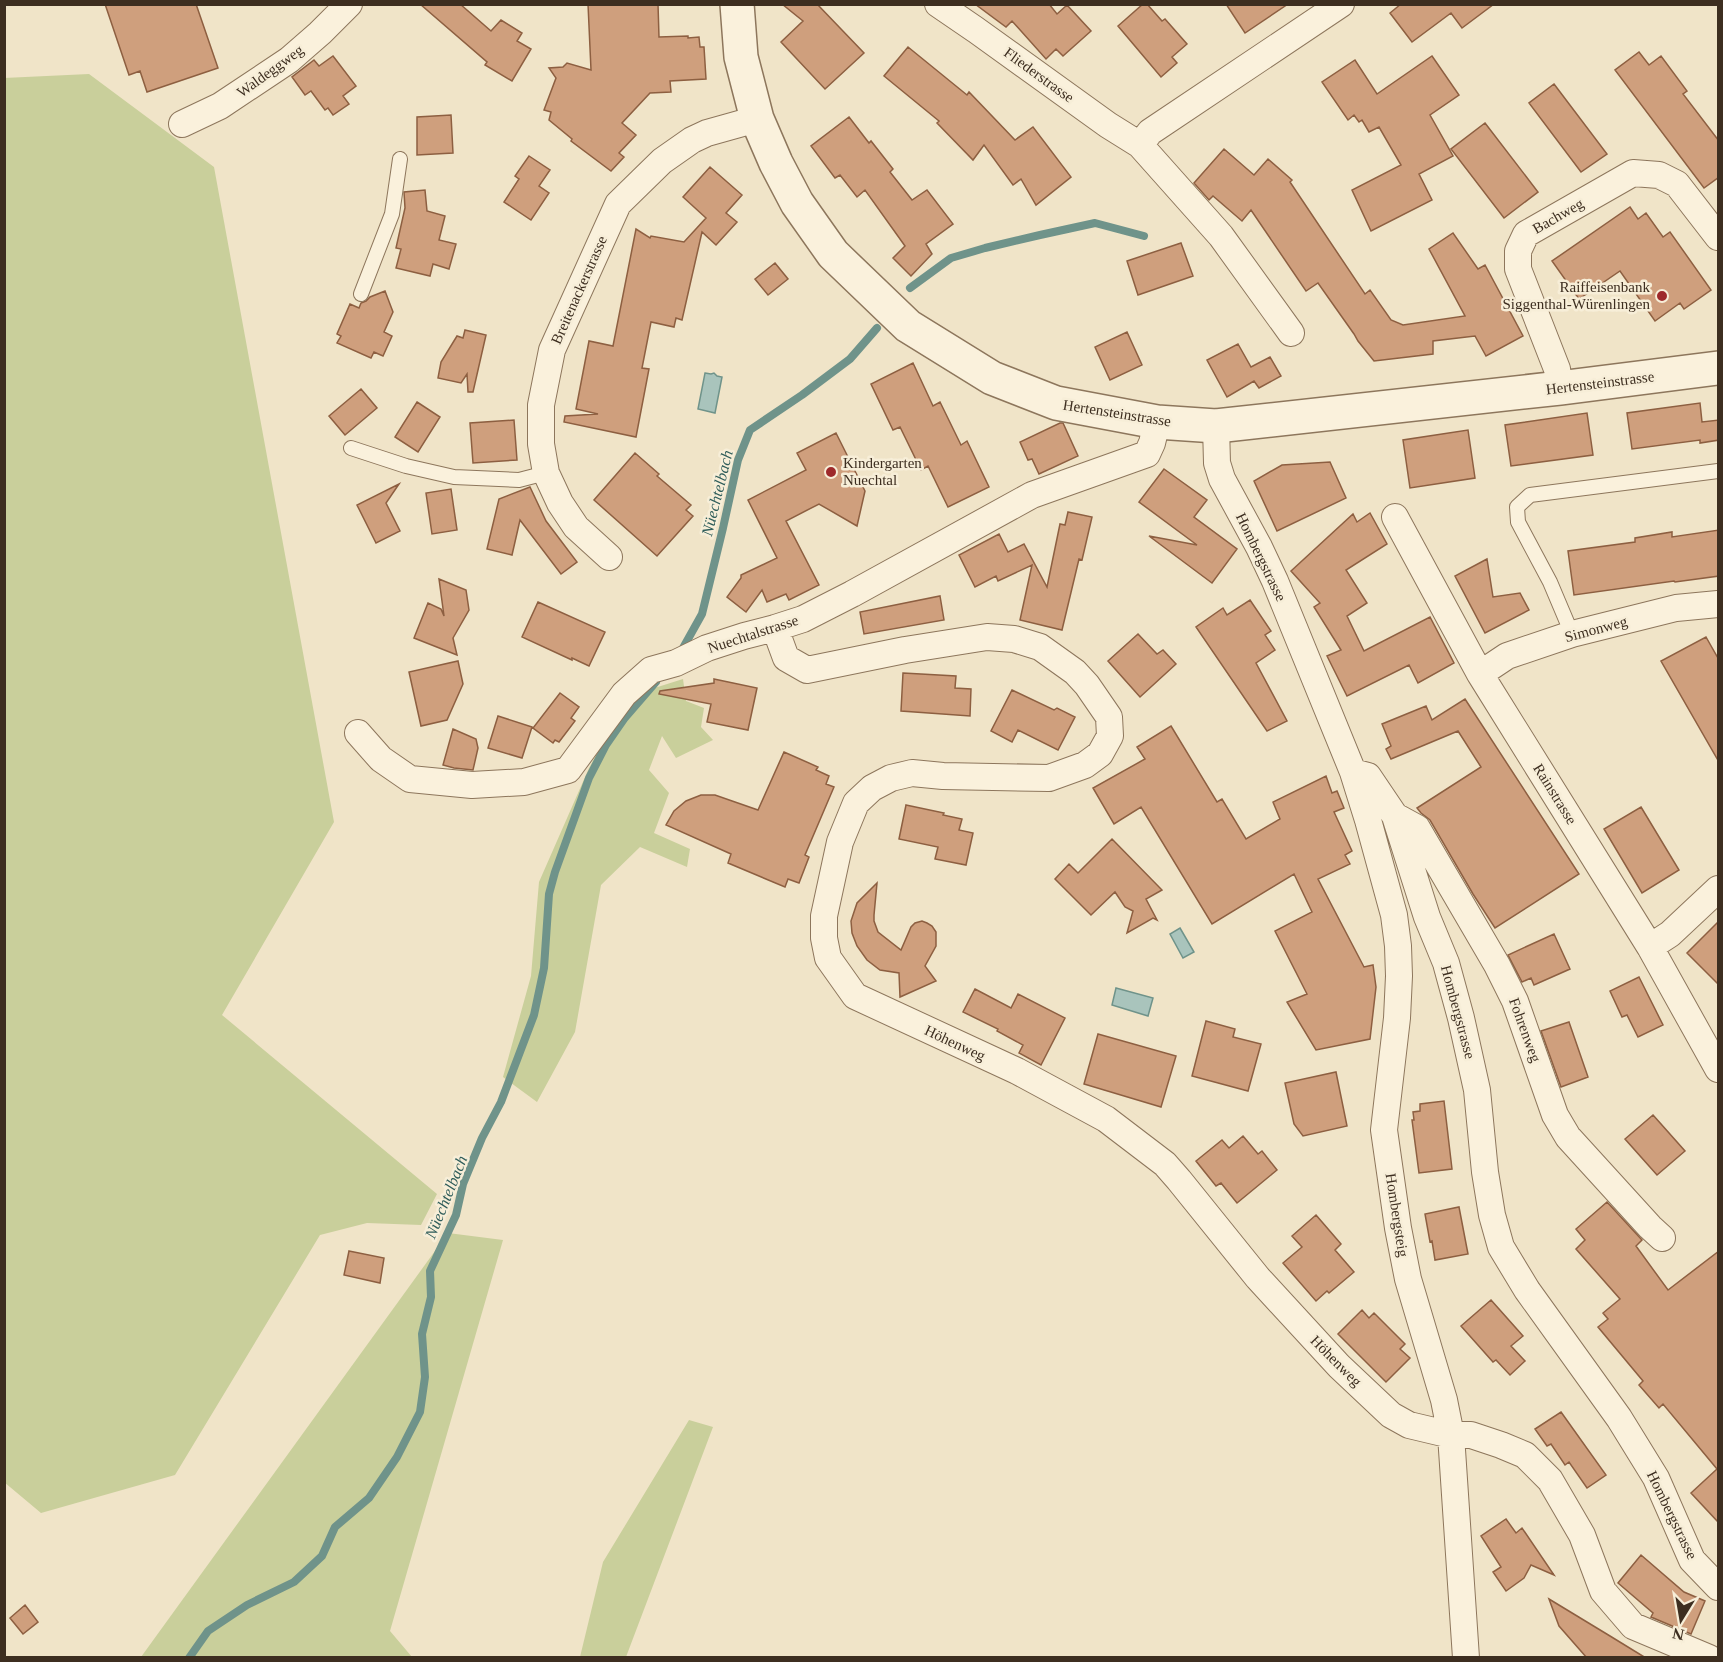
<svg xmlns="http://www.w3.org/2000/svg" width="1723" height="1662" viewBox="0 0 1723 1662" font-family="'Times New Roman',serif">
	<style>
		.green { fill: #c9cf9b }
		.water { fill: #a9c4bc; stroke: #6f938a; stroke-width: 1.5 }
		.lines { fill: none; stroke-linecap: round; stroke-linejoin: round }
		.stream { stroke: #6f938a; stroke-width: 8 }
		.building { fill: #cf9f7d; stroke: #8d5f41; stroke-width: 1.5 }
		.service-casing { stroke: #8d765c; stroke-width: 16 }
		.minor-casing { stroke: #8d765c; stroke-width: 28 }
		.tertiary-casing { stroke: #8d765c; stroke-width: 36 }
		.service { stroke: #faf1dc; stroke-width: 14 }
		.minor { stroke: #faf1dc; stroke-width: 26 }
		.tertiary { stroke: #faf1dc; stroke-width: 33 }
		.poi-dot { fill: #9e2a2b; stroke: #f7eed8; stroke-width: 2 }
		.labels { text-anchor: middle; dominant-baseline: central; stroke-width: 5; stroke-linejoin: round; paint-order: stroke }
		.street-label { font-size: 15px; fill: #3d2e20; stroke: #f7eed8 }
		.poi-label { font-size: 15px; fill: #3d2e20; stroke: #f7eed8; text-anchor: end }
		.water-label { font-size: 16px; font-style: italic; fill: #2f5d5a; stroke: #f7eed8 }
	</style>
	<rect width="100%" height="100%" fill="#f0e4c8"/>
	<!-- green -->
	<path class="green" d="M89,74l125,93 120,655 -112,193 215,179 -16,31 -54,-2 -47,12 -145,240 -134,38 -37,-31v-1404z
		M683,679l3,22 18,7 -3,19 12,13 -37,18 -14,-22 -13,34 20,23 -15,40 36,16 -3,18 -47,-20 -39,38 -26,147 -38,70 -34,-25 28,-101 8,-94 50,-114 23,-43 33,-34z
		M448,1233l55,7 -113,391 22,26h-271z
		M689,1420l24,7 -87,230h-46l23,-95z"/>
	<!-- water -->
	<path class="water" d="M705,373l6,1 3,-1 3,3 5,1 -7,36 -17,-4z
		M1180,928l14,24 -11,6 -13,-24z
		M1116,988l37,10 -5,18 -36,-11z"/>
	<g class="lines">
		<!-- stream -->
		<path class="stream" d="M910,288l41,-30 34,-10 55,-13 55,-12 49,13
			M683,648l19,-34 21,-86 15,-68 12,-30 52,-35 48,-36 27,-31
			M189,1658l19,-27 39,-26 47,-23 28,-26 13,-29 34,-29 28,-41 23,-45 5,-35 -3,-43 9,-37 -1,-26 26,-56 7,-31 19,-46 19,-36 33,-87 10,-47 5,-74 6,-22 34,-94 17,-33 18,-26 32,-37"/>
	</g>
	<!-- building -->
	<path class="building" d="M105,4h91l22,64 -71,24 -7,-21 -11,4z
		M420,4h40l31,27 10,-11 21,13 -5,8 14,8 -19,32 -27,-16 2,-3z
		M588,4h70l1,33 29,-1v2l11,-1 1,10h4l2,32 -36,2 1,11 -21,1 -28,30 14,12 -17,18 5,4 -13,14 -40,-30 1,-2 -23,-19 2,-8 -7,-2 12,-32 -7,-10 14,-1 4,-4 24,7z
		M782,4h35l47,49 -39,36 -44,-47 22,-21z
		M975,4h74l8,10 10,-9 24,26 -28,25 -7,-7 -10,10 -34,-38 -6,6z
		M1143,4h4l15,17 3,-2 22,25 -15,13 5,6 -16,14 -43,-51z
		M1226,4h62l-43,29z
		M1401,4h93l-32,24 -11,-15 -39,29 -22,-29z
		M908,47l59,48 2,-3 46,48 18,-13 38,50 -35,28 -15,-26 -8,6 -29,-40 -11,15 -36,-37 2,-2 -55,-45z
		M1639,52l10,13 12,-9 26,35 -4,3 36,47v36l-15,11 -89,-118z
		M333,56l23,30 -13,10 6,8 -16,11 -5,-7 -3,2 -14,-19 -6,4 -13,-18 22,-17 5,6z
		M1432,56l27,39 -29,20 23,41 -34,18 13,26 -61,31 -19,-41 49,-25 -22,-38 -10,5 -7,-12 -3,2 -5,-7 -6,5 -26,-38 33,-22 22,34z
		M1554,84l53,70 -26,18 -52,-69z
		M451,115l2,38 -36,2v-38z
		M849,117l20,26 2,-2 22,28 -3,3 22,28 15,-10 26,34 -27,20 6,10 -21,22 -18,-18 12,-12 -40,-56 -8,7 -17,-22 -5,3 -24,-32z
		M1485,123l53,69 -34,26 -53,-69z
		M1224,149l30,26 14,-16 24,21 -2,2 75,112 5,-4 21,30 12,5 62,-9 -36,-67 24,-16 25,36 7,-4 38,71 -37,20 -11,-20 -42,5v13l-59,7 -16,-20 -4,-7 -36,-51 -12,8 -55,-81 -9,11 -29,-25 -4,4 -15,-17z
		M529,156l21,14 -11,16 10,7 -18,27 -27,-18 15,-23 -4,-3z
		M710,167l32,28 -16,18 11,9 -21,23 -14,-13 -20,88 -6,-2 -2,9 -23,-5 -9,46 7,1 -13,68 -72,-15 1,-6 33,-2 -22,-5 13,-68 24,5 23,-117 14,9 1,-2 33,6 22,-24 -23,-21z
		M425,190l2,21 18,5 -6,24 17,4 -7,25 -16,-5 -3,12 -34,-8 5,-19 -5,-1 9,-40 -1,-16z
		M1630,207l8,12 8,-6 17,24 7,-5 41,58 -27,19 -4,-6 -25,18 -35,-50 -41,28 -27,-38z
		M1181,243l12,33 -55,19 -11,-34z
		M775,263l13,16 -20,16 -13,-16z
		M385,291l8,21 -9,20 8,4 -9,20 -9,-4 -3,6 -34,-15 4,-7 -4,-2 13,-30 9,4 2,-5 5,-2 4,-4z
		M465,330l21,5 -13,57h-5l-1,-18 -6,9 -23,-5 3,-16 16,-26 6,2z
		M1127,332l15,33 -32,15 -15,-33z
		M1238,344l13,23 19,-10 11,19 -22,12 -5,-7 -27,16 -20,-37z
		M913,363l20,43 7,-4 21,43 6,-4 22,46 -41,20 -20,-41 -7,4 -21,-43 -7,3 -22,-46z
		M361,389l16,19 -32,27 -16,-19z
		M417,402l23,15 -22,35 -23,-15z
		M1700,403l2,19 17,-2v20l-19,3v-3l-68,9 -5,-36z
		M1587,413l6,42 -82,11 -6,-41z
		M514,420l3,40 -44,3 -3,-40z
		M1060,423h3l15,33 -39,18 -7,-15 -4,1 -8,-18z
		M1468,430l7,48 -65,10 -7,-48z
		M836,433l29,58 -8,35 -38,-22 -33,17 33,64 -30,15 -3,-6 -19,8 -5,-12 -16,22 -19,-15 14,-19v-3l36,-17 -29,-58 58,-30 -9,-17z
		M635,453l24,21 -2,2 34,29 -5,5 7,6 -36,40 -63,-56z
		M1330,462l16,36 -69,33 -23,-50 28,-16z
		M1164,469l43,31 -13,17 43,32 -25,34 -63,-47 48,9 -58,-43z
		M399,484l-13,19 14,28 -24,12 -19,-38z
		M530,487l16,34 31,41 -16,12 -41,-54 -8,35 -25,-6 12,-50z
		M451,489l6,41 -25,4 -6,-41z
		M1068,512l24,5 -10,43 -3,-1 -17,71 -42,-10 12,-55 -34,16 -2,-5 -21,11 -16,-32 40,-21 9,18 16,-8 23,43 13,-63 5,1z
		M1370,513l17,31 -41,26 21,33 -20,13 17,35 66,-34 24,46 -36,20 -9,-18 -62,31 -20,-40 14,-6 -27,-43 6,-4 -29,-32 62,-57 4,8z
		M1719,530v46l-44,6 -1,-1 -100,14 -6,-44 67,-9v-4l37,-6v5z
		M1487,559l6,38 27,-4 9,17 -44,23 -30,-57z
		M439,579l27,11 3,20 -16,28 4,17 -43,-17 14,-35 13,6 3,7z
		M940,596l4,24 -80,14 -4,-22z
		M1250,600l21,31 -6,4 10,15 -19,13 31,58 -20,10 -71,-104 27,-19 4,7z
		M538,602l67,30 -16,34 -17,-8v2l-50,-23z
		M1138,634l19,20 6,-4 13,14 -36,33 -32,-36z
		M1706,637l13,23v102l-58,-101z
		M458,661l5,23 -16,36 -26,6 -12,-54z
		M903,673l53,3 -1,12 16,1 -1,27 -69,-5z
		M714,679l43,9 -9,42 -41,-8 4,-18 -52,-10 1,-3 54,-8z
		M1012,690l42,20 3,-2 18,9 -17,33 -40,-20 -6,12 -21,-11z
		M560,693l19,14 -8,11 4,3 -16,21 -4,-2 -2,3 -20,-15z
		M1465,699l114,175 -84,54 -22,-34 -43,-74 -9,-7 -4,-5 64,-41 -23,-36 -67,28 -5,-10 5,-3 -9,-22 44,-18 6,14z
		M498,716l34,11 -10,31 -34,-10z
		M1171,726l46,76 5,-3 24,40 34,-20 -7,-17 53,-26 6,17 5,-2 7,17 -10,4 18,39 -7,4 5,9 -32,15 46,88 9,-2 3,22 -6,52 -54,11 -29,-48 20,-8 -32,-63 37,-19 -18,-38 -82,50 -71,-117 -27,17 -21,-36 52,-29 -8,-12z
		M453,729l23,10 2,9 -5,22 -19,-2 -11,-3z
		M784,752l34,15 -2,3 13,6 -3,8 8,3 -29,68 4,2 -10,26 -11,-4 -3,8 -57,-24 3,-9 -65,-29 8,-14 12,-10 15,-6h14l43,15z
		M906,805l38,8 -1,2 19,4 -3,11 14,3 -7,32 -31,-6 3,-12 -39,-8z
		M1641,807l38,63 -37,23 -38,-64z
		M1112,839l50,51 -16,9 11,21 -4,-2 -26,15 6,-22 -8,-4 -10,-15 -24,23 -36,-36 14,-15 9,9z
		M877,883l-3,32v6l4,11 23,18 10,-23 4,-4 7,-2 5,2 5,3 4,6v14l-11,20 11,15 -36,16 -1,-24 -19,-3 -13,-10 -10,-14 -5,-13 -1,-12 6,-18z
		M1719,921v64l-32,-32z
		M1554,934l16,35 -36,16 -3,-7 -9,4 -14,-27z
		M1639,977l24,48 -25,12 -11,-22 -5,2 -12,-26z
		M975,989l36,19 7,-14 47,24 -24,47 -22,-12 4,-8 -26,-14 1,-2 -35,-17z
		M1206,1021l29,8 -2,8 28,7 -13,47 -56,-15z
		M1569,1022l19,55 -27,10 -20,-56z
		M1098,1034l78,22 -15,51 -77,-23z
		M1336,1072l11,54 -44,10 -9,-12 -9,-41z
		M1444,1101l8,68 -33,4 -7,-53h2l-1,-8 7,-1v-7z
		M1653,1115l32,36 -28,24 -32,-36z
		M1243,1136l15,18 4,-3 15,19 -40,33 -16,-20 -5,3 -20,-25 26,-21 7,8z
		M1607,1202l35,38 -6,6 32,44 51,-39v272l-28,-30 26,-24 -54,-65 -4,4 -20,-23 4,-4 -45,-54 10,-8 -5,-6 17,-14 -44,-50 9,-9 -9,-11z
		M1459,1207l9,47 -33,6 -3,-19 -2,1 -5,-28z
		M1316,1215l25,29 -6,6 19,22 -25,21 -2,-2 -11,10 -33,-38 19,-16 -10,-11z
		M349,1251l35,7 -4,25 -36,-8z
		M1491,1300l32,36 -12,10 14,15 -15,14 -14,-15 -3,2 -32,-36z
		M1362,1310l7,8 5,-5 31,31 -5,5 10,9 -24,24 -48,-48z
		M1561,1412l45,63 -19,13 -18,-26 -4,3 -14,-21 -4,2 -12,-17z
		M1506,1519l10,14 6,-5 32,47 -23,-10 -7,13 -18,13 -13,-19 8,-5 -20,-31z
		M1641,1555l43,37 21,9 -14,33 -40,-17 2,-4 -35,-30z
		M1549,1599l61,37 36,22h-59l-28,-32z
		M25,1605l13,17 -15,12 -13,-16z"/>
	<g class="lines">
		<defs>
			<path id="service" d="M361,294l31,-80 8,-55
				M351,448l55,18 48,11 65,3 27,-7
				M1572,634l-22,-52 -32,-60 -1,-15 13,-12 188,-24"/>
			<path id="minor" d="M938,4l38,26 132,95 32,20 10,-13 191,-128
				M182,124l38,-18 69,-46 31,-27 29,-29
				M1140,145l81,91 70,97
				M1560,388l-3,-19 -39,-100v-18l8,-17 107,-61 26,2 18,9 41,53
				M1216,426l1,37 5,16 37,68 16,34 78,191 15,4 27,40 32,101 19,46 15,55 16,72 8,82 7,43 9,32 26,43 92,128 37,60 36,82 26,27
				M1395,517l85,157 170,273 68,122
				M609,557l-33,-30 -16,-24 -14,-30 -5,-29v-39l11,-55 66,-146 44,-43 30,-21 15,-7 50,-14
				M775,628l11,30 21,12 98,-20 82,-13 27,2 26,8 35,25 12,13 22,32 1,19 -10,18 -15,11 -36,13 -106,-2 -31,-3 -21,5 -19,10 -16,15 -16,39 -16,74v22l4,20 27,38 162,75 89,48 59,45 14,16 79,98 81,88 52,49 18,10 42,10h20l30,10 24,10 25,25 32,55 21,56 30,35 76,32
				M1480,674l27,-18 65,-22 104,-26 42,-4
				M358,733l23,26 29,20 62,6 52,-3 44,-12 56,-76 27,-24 25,-7 31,-15 37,-12 31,-8 28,-9 49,-25 180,-99 115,-41 5,-11 5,-21
				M1353,772l15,48 26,95 4,31 1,30 -2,42 -13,112 14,98 10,51 36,121 7,35 15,223
				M1395,816l22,12 80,137 18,36 40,114 13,22 82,90 12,11
				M1650,947l20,-13 48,-45"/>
			<path id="tertiary" d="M737,4l4,53 16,62 19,44 21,40 36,51 75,72 84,52 64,25 101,19 59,4 344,-38 158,-20"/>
		</defs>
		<!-- service casing -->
		<use href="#service" class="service-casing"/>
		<!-- minor casing -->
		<use href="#minor" class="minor-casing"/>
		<!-- tertiary casing -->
		<use href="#tertiary" class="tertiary-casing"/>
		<!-- service -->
		<use href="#service" class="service"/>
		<!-- minor -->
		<use href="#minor" class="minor"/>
		<!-- tertiary -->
		<use href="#tertiary" class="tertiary"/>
	</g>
	<!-- markers -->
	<g class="poi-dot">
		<circle cx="1662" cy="296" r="6"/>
		<circle cx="831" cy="472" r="6"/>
	</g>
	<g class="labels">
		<!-- street labels -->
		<g class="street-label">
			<text transform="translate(270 71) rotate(-36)">Waldeggweg</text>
			<text transform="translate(1039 75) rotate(36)">Fliederstrasse</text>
			<text transform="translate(1558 216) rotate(-30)">Bachweg</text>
			<text transform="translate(579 290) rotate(-66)">Breitenackerstrasse</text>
			<text transform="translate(1600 383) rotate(-7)">Hertensteinstrasse</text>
			<text transform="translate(1117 413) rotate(9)">Hertensteinstrasse</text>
			<text transform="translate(1261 557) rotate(64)">Hombergstrasse</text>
			<text transform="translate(1596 629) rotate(-15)">Simonweg</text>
			<text transform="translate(753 634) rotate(-18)">Nuechtalstrasse</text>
			<text transform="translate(1555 794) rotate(58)">Rainstrasse</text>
			<text transform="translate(1458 1012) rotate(75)">Hombergstrasse</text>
			<text transform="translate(1525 1030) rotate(70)">Fohrenweg</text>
			<text transform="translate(955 1043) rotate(25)">Höhenweg</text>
			<text transform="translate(1397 1215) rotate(81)">Hombergsteig</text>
			<text transform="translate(1336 1361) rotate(45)">Höhenweg</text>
			<text transform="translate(1672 1515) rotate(64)">Hombergstrasse</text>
		</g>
		<!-- poi labels -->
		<g class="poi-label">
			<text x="1650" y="287">Raiffeisenbank<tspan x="1650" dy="17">Siggenthal-Würenlingen</tspan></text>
			<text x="843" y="463" text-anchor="start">Kindergarten<tspan x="843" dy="17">Nuechtal</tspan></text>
		</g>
		<!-- water labels -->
		<g class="water-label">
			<text transform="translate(717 493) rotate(-76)">Nüechtelbach</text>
			<text transform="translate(446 1197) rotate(-68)">Nüechtelbach</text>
		</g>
	</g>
	<!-- border -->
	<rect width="1723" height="1662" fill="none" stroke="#3d2e20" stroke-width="12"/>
	<!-- north arrow -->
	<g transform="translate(1681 1620) rotate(191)" stroke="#f7eed8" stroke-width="4.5" paint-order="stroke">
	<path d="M0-4.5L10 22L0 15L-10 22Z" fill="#3d2e20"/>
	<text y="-9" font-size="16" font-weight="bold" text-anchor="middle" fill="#3d2e20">N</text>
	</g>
</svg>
